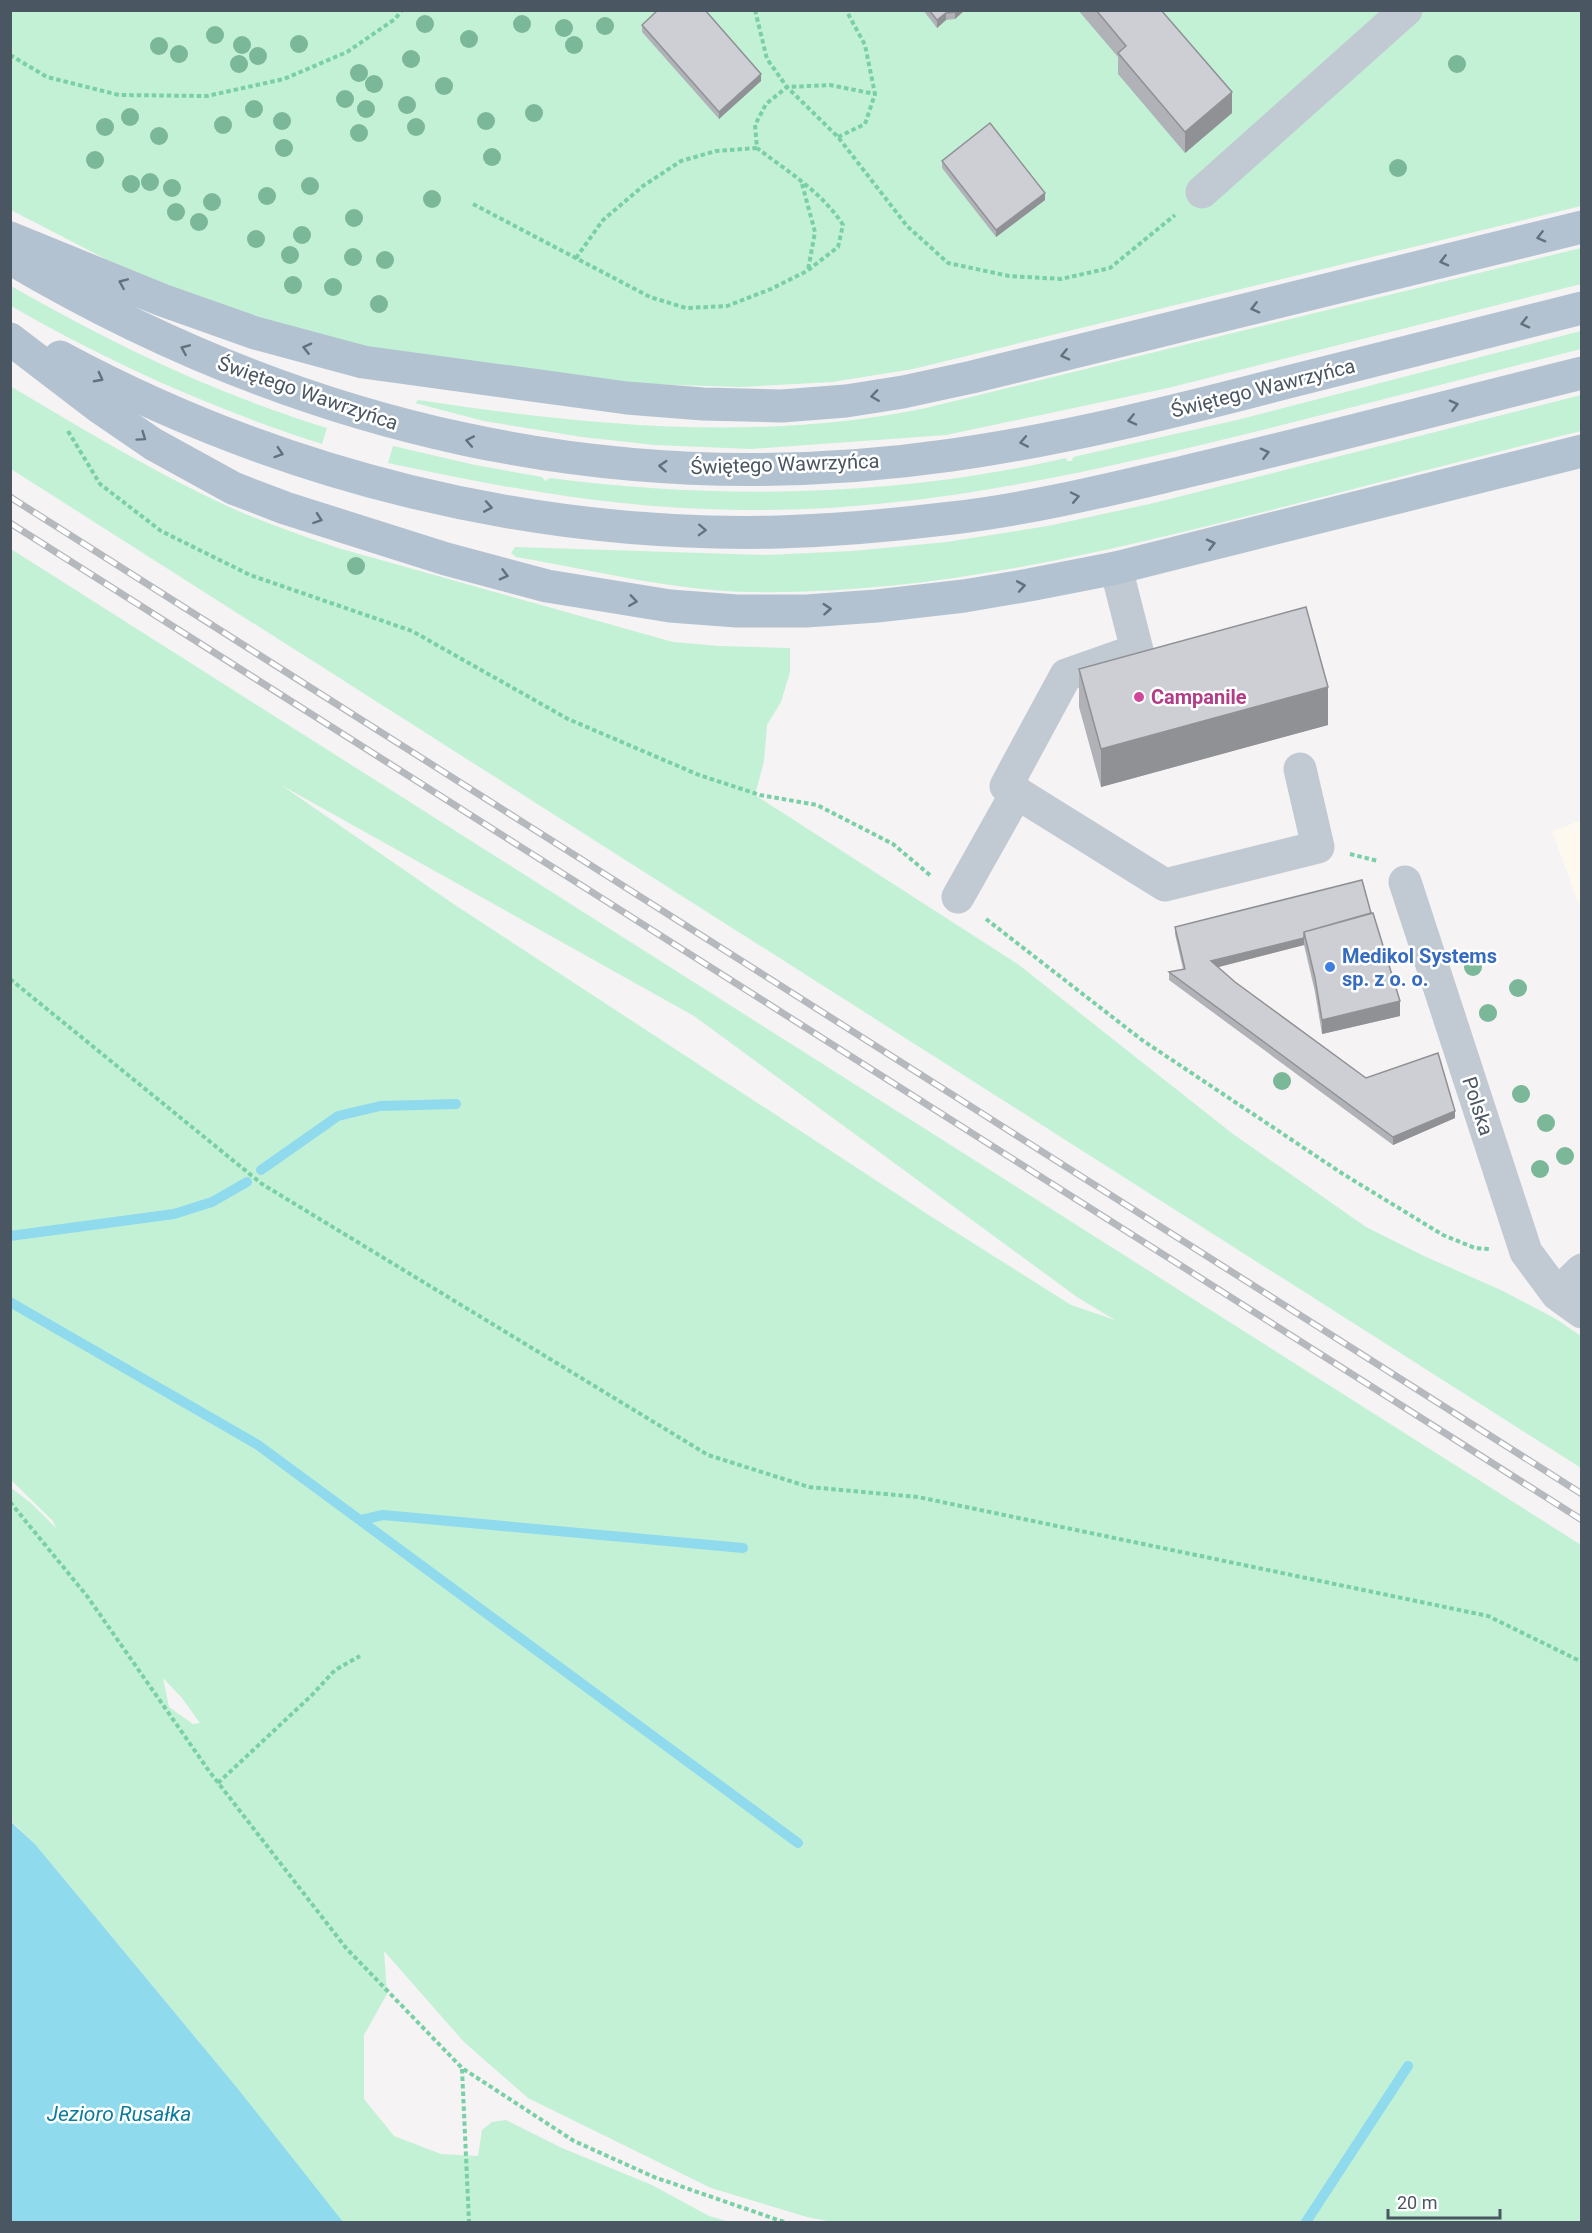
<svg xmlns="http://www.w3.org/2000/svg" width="1592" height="2233" viewBox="0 0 1592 2233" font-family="Roboto,sans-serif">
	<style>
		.commercial { fill: #fdf9ef }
		.green { fill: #c3f1d5; fill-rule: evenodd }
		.water { fill: #90daee }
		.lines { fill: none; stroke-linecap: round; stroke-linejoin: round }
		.stream { stroke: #90daee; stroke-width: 10 }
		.path { stroke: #7ad0a6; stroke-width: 4; stroke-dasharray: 4.5 3; stroke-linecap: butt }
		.minor { stroke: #c1cad2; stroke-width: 33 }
		.major { stroke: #b3c2d1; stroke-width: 33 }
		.rail-casing { stroke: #b5b8bd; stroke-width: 7 }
		.rail { stroke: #fff; stroke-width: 4.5; stroke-dasharray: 14; stroke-linecap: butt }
		.tree { fill: #7bb799 }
		.wall { fill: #b0b2b7 }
		.shaded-wall { fill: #909195 }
		.building { fill: #cdcfd5; stroke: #909195; stroke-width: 1.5 }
		.oneway { stroke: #64717d }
		.hotel-dot { fill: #d1479c; stroke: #fff; stroke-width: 2 }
		.shop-dot { fill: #3f7fe0; stroke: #fff; stroke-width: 2 }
		.labels { text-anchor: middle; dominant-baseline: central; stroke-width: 5; stroke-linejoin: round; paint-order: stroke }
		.street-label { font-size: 20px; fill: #4a5661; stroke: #fff }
		.hotel-label { font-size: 20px; font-weight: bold; fill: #b23c85; stroke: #fff; text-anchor: start }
		.shop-label { font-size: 20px; font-weight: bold; fill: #366cbe; stroke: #fff; text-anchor: start }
		.water-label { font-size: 21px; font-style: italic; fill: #0c7c9b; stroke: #fff }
	</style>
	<rect width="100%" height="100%" fill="#f5f3f3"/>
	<!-- commercial -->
	<path class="commercial" d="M1581,820v90l-29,-78z"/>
	<!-- green -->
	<path class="green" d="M11,11h1570v195l-668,163 -81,13 -92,5 -95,-3 -270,-33 -104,-25 -148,-58 -112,-58z
		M1581,248v36l-413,104 -222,47 -195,14 -96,-4 -73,-8 -98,-16 -69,-18 3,-3c167,25 341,43 508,8z
		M11,286c101,58 205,108 316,142l-5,16c-109,-35 -212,-81 -311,-138z
		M1581,331v18c-106,27 -212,54 -319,81 -170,42 -342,82 -518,80 -124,-1 -235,-21 -356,-47l5,-17 82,19 67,12 3,4 5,-3c171,22 347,19 516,-20l1,3h5l1,-4 164,-37z
		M10,386c71,42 142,85 217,120 36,16 73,29 111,42l335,94 46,4 71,2v24l-9,30 -14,23 -3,36 -9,34 264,170 214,169 133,93 58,29 79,35 53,28 25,17v132l-1570,-999z
		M1581,395v36c-102,25 -204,52 -306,78 -172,44 -348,86 -527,83 -79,-2 -154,-22 -232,-35l-5,-4 4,-6 252,8 85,-4 95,-9 101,-16 106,-23z
		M11,549l1570,996v677h-749l-25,-5 -96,-29 -183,-90 -64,-56 -80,-91 3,43 -23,41v64l30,37 47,18 37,2 4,-26 10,-8 14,-2 56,28 90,37 57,31 21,6h-418l-78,-138 -199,-240 -24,-23 -1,-334 22,17 24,24 -3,-7 -43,-42zM281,785l413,231 383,281 38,23 -44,-15 -133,-84 -483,-316zM163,1678l19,20 18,25 -7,1 -24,-17z"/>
	<!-- water -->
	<path class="water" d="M10,1821l25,23 199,240 109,138h-332z"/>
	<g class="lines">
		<!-- stream -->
		<path class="stream" d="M261,1170l77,-54 42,-10 76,-2
			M10,1236l164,-22 38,-12 35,-20
			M10,1302l248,143 540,398
			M361,1520l22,-5 360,33
			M1306,2222l102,-156"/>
		<!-- path -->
		<path class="path" d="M755,10l12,49 20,28 51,50 69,89 41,37 61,13 52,3 49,-11 65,-53
			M10,55l37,22 72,18 88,1 77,-17 63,-27 48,-33 7,-9
			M838,137l27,-13 10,-30 -10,-49 -19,-35
			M802,184l13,48 -7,38
			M473,204l177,93 36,11 41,-2 44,-17 36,-18 31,-24 5,-22c-20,-32 -56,-54 -86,-77l-2,-23 11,-21 21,-17 43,-2 45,9
			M576,258l27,-38 40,-34 38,-25 35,-10 41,-3
			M68,431l32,53 61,47 89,44 162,56 156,88 131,56 61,20 57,10 76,39 38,32
			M1350,854l28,7
			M986,919l156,121 201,134 100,61 32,13 14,1
			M10,979l252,205 446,271 101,32 109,10 570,119 94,46
			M10,1502l77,94 122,175 137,177 116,120 112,73 80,36 130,45
			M218,1783l94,-88 23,-25 25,-14
			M462,2069l7,153"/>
		<!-- minor -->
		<path class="minor" d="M1202,192l204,-182
			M1116,568l21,82 -71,25 -60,111 159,99 153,-38 -18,-78
			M1405,882l121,370 31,42 25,18
			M958,897l59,-105
			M1557,1294l25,-24"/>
		<!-- major -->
		<path class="major" d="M10,238l152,62 93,33 108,29 264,36 76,6 79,2 64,-5 57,-9 69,-15 610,-150
			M10,258c290,172 606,245 942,197 113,-16 225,-44 336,-73 98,-24 196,-49 294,-74
			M10,339l89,68 54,37 80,44 52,20 161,51 101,27 123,20 67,5h69l71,-5 87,-10 65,-11 87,-17 466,-117
			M60,357c219,118 470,181 719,175 58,-2 116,-7 173,-14 78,-9 155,-28 232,-46 133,-31 265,-66 398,-99"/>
		<defs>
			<path id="rail" d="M10,497l1572,997
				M10,523l1572,997"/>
		</defs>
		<!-- rail casing -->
		<use href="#rail" class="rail-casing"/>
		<!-- rail -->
		<use href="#rail" class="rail"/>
	</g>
	<!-- trees -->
	<g class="tree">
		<circle cx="425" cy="24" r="9"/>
		<circle cx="522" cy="24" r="9"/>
		<circle cx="605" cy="26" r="9"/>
		<circle cx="564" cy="28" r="9"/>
		<circle cx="215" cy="35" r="9"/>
		<circle cx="469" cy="39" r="9"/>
		<circle cx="299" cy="44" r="9"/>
		<circle cx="242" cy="45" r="9"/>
		<circle cx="574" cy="45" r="9"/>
		<circle cx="159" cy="46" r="9"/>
		<circle cx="179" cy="54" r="9"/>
		<circle cx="258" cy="56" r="9"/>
		<circle cx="411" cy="59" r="9"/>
		<circle cx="239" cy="64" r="9"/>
		<circle cx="1457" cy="64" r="9"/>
		<circle cx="359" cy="73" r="9"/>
		<circle cx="374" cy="84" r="9"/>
		<circle cx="444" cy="86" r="9"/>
		<circle cx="345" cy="99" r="9"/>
		<circle cx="407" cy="105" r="9"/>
		<circle cx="254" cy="109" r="9"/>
		<circle cx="366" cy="109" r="9"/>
		<circle cx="534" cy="113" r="9"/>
		<circle cx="130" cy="117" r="9"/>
		<circle cx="282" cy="121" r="9"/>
		<circle cx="486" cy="121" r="9"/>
		<circle cx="223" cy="125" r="9"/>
		<circle cx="105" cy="127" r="9"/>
		<circle cx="416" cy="127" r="9"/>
		<circle cx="359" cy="133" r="9"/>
		<circle cx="159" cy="136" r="9"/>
		<circle cx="284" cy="148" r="9"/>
		<circle cx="492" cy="157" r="9"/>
		<circle cx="95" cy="160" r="9"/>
		<circle cx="1398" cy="168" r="9"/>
		<circle cx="150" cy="182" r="9"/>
		<circle cx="131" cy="184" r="9"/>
		<circle cx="310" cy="186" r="9"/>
		<circle cx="172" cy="188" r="9"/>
		<circle cx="267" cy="196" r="9"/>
		<circle cx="432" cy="199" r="9"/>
		<circle cx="212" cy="202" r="9"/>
		<circle cx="176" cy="212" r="9"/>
		<circle cx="354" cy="218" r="9"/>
		<circle cx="199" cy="222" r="9"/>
		<circle cx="302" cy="235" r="9"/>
		<circle cx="256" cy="239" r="9"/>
		<circle cx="290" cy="255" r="9"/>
		<circle cx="353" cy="257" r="9"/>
		<circle cx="385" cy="260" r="9"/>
		<circle cx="293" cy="285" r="9"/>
		<circle cx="333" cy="287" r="9"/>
		<circle cx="379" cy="304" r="9"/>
		<circle cx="356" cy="566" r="9"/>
		<circle cx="1473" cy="967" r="9"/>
		<circle cx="1518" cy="988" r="9"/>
		<circle cx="1488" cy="1013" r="9"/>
		<circle cx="1282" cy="1081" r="9"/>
		<circle cx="1521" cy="1094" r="9"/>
		<circle cx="1546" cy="1123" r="9"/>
		<circle cx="1565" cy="1156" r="9"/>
		<circle cx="1540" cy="1169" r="9"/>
	</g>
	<!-- wall -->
	<path class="wall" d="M923,10h42l-10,9 -9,1 -9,8z
		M1078,10h83l71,103 -47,40 -67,-79v-17z
		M642,25l119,56 -42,38 -77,-87z
		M942,161l103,39 -49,37 -54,-69z
		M1079,669l249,56 -227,62 -22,-80z
		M1362,880l38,136 -78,18 -7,-42 -11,-47 -86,22 17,15 131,96 89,40 -62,27 -224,-165v-8l14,-3 -8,-35v-7z"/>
	<!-- shaded-wall -->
	<path class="shaded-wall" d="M957,10h8l-10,9v-7z
		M946,13v7l-9,8v-8z
		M761,74v7l-42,38v-7z
		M1232,92v21l-47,40v-21z
		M1045,193v7l-49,37v-7z
		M1328,687v38l-227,62v-38z
		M1304,938v7l-93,24v-8z
		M1400,1001v15l-78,18v-14z
		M1455,1111v7l-62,27v-8z"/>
	<!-- building -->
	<path class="building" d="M658,10h47l56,64 -42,38 -77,-87z
		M929,10h28l-2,2 -9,1 -9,7z
		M1096,10h65l71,82 -47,40 -67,-79 8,-7z
		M990,123l55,70 -49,37 -54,-69z
		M1306,607l22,80 -227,62 -22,-80z
		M1362,880l9,33 -67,19v6l-93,23 24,21 131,96 72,-25 17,58 -62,26 -224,-165 16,-3 -10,-42z
		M1373,913l27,88 -78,19 -7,-42 -11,-46z"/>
	<!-- one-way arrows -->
	<defs><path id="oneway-chevron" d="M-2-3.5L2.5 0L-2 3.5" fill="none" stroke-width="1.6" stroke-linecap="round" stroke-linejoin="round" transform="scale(1.5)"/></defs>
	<g class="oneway">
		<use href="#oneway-chevron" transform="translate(1541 237) rotate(166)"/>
		<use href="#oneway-chevron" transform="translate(1444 261) rotate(166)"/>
		<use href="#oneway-chevron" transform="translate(123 283) rotate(-157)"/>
		<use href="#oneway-chevron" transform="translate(1255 308) rotate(166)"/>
		<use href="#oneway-chevron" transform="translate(1525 323) rotate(166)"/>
		<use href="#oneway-chevron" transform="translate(307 348) rotate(-166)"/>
		<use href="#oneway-chevron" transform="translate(185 349) rotate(-157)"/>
		<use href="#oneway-chevron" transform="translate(1065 355) rotate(167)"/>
		<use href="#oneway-chevron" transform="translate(99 378) rotate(28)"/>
		<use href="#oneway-chevron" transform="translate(875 396) rotate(172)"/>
		<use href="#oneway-chevron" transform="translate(1454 405) rotate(-14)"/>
		<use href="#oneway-chevron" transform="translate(1132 420) rotate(167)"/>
		<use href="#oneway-chevron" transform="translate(142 437) rotate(35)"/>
		<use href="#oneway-chevron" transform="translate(470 441) rotate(-169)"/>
		<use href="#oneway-chevron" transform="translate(1024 442) rotate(169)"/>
		<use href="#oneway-chevron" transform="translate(279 453) rotate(18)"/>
		<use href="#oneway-chevron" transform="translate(1265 453) rotate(-14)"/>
		<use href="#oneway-chevron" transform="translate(663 466) rotate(-176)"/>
		<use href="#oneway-chevron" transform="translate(1075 497) rotate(-12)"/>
		<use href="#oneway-chevron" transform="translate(488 507) rotate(10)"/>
		<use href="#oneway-chevron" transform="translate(318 519) rotate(19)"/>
		<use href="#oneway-chevron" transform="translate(702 530) rotate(2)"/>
		<use href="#oneway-chevron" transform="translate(1211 544) rotate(-14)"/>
		<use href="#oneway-chevron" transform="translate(504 575) rotate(15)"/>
		<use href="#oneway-chevron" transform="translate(1021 586) rotate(-10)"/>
		<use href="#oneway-chevron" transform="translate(633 601) rotate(8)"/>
		<use href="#oneway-chevron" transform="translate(827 609) rotate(-4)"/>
	</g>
	<!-- markers -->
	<circle class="hotel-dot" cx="1139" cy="697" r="6"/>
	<circle class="shop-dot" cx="1330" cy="967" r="6"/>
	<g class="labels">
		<!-- street labels -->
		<g class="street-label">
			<text transform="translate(1263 388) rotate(-14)">Świętego Wawrzyńca</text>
			<text transform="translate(308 393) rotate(19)">Świętego Wawrzyńca</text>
			<text transform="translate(785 464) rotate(-2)">Świętego Wawrzyńca</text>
			<text transform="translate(1478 1106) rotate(72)">Polska</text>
		</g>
		<!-- hotel labels -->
		<g class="hotel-label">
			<text x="1151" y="697">Campanile</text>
		</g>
		<!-- shop labels -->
		<g class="shop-label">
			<text x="1342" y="956">Medikol Systems<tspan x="1342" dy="23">sp. z o. o.</tspan></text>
		</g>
		<!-- water labels -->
		<g class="water-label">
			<text x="119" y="2114">Jezioro Rusałka</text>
		</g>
	</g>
	<!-- border -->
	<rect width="1592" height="2233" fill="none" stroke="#4a5661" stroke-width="24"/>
	<!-- scale -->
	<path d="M1388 2209v9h112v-9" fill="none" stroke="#4a5661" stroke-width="3"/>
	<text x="1397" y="2209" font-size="18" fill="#4a5661" stroke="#ffffff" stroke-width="4.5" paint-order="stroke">20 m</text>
</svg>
